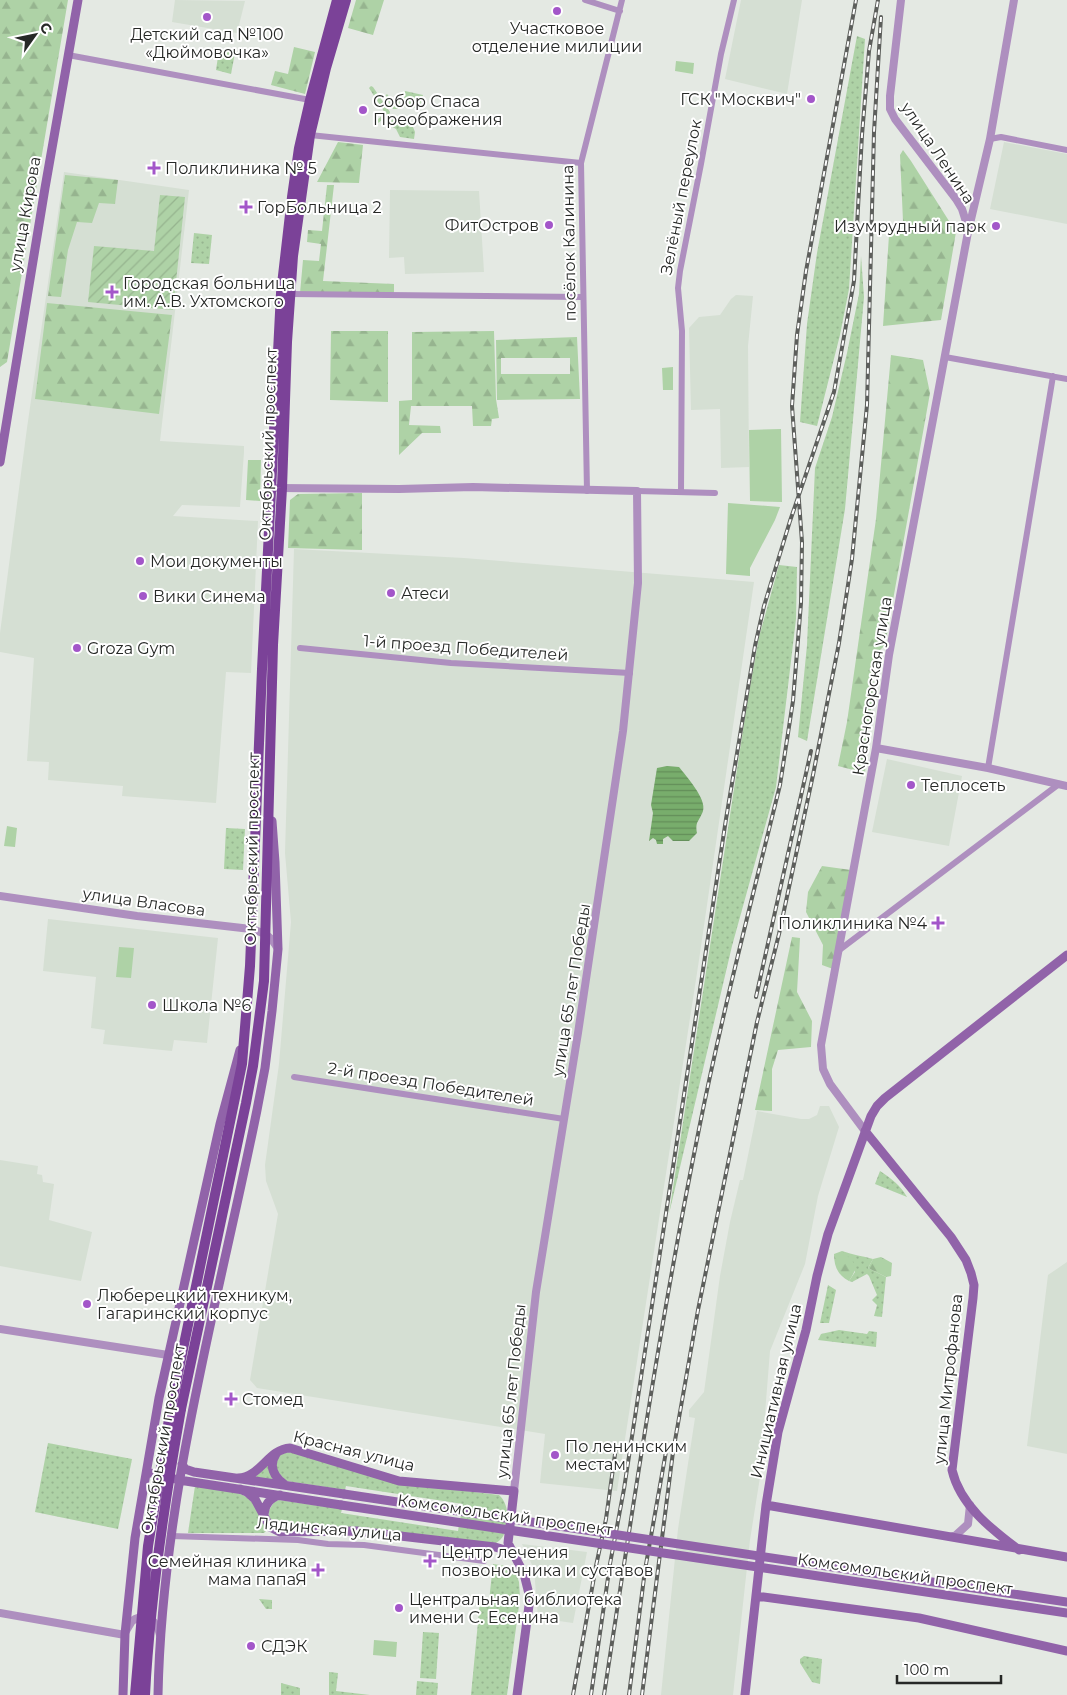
<svg xmlns="http://www.w3.org/2000/svg" width="1067" height="1695" viewBox="0 0 1067 1695" font-family="Montserrat,sans-serif">
	<style>
		.built { fill: #d5dfd3 }
		.grass { fill: url(#grass-dots) }
		.forest { fill: url(#forest-firs); fill-rule: evenodd }
		.garden { fill: url(#garden-furrows) }
		.pitch { fill: #aed2a6 }
		.water { fill: url(#water-rules) }
		.lines { fill: none; stroke-linecap: round; stroke-linejoin: round }
		.minor { stroke: #ae8fbf; stroke-width: 6 }
		.tertiary { stroke: #ae8fbf; stroke-width: 8 }
		.secondary { stroke: #9163a9; stroke-width: 9 }
		.primary { stroke: #7b4298; stroke-width: 10 }
		.rail-casing { stroke: #5d5f5c; stroke-width: 4 }
		.rail { stroke: #fff; stroke-width: 2; stroke-dasharray: 5.5; stroke-linecap: butt }
		.secondary-bridge { stroke: #9163a9; stroke-width: 9 }
		.primary-bridge { stroke: #7b4298; stroke-width: 10 }
		.poi-dot { fill: #a356c9; stroke: #fff; stroke-width: 2 }
		.labels { text-anchor: middle; dominant-baseline: central; stroke-width: 4; stroke-linejoin: round; paint-order: stroke }
		.poi-label { font-size: 16px; fill: #262826; stroke: #fff; text-anchor: start }
		.street-label { font-size: 16px; fill: #262826; stroke: #fff }
	</style>
	<defs>
		<pattern id="grass-dots" width="8" height="8" patternUnits="userSpaceOnUse" patternTransform="scale(1.25)"><rect width="8" height="8" fill="#aed2a6"/><path d="M2 2h.1M6 6h.1" fill="none" stroke="#96b48f" stroke-width="1.8" stroke-linecap="round"/></pattern>
		<pattern id="forest-firs" width="22" height="20" patternUnits="userSpaceOnUse" patternTransform="scale(1.25)"><rect width="22" height="20" fill="#aed2a6"/><path d="M5 1l3.5 6h-7zM16 11l3.5 6h-7z" fill="#96b48f"/></pattern>
		<pattern id="garden-furrows" width="10" height="10" patternUnits="userSpaceOnUse" patternTransform="scale(1.25)"><rect width="10" height="10" fill="#aed2a6"/><path d="M-1 1l2-2M0 10L10 0M9 11l2-2" fill="none" stroke="#96b48f"/></pattern>
		<pattern id="water-rules" width="6" height="5" patternUnits="userSpaceOnUse" patternTransform="scale(1.25)"><rect width="6" height="5" fill="#78ad6c"/><path d="M0 2.5h6" fill="none" stroke="#628d59"/></pattern>
	</defs>
	<rect width="100%" height="100%" fill="#e4e9e3"/>
	<!-- built -->
	<path class="built" d="M175,0l70,1 -8,32 -65,-11z
		M741,0h61l-15,94 -62,-15z
		M1004,142l63,12v70l-77,-15z
		M64,172l125,18 -29,251 84,5v6l-4,55 -58,-2 -9,11 85,5 -7,152 -25,-1 -10,131 -94,-7 1,-10 -75,-6 1,-18 -22,-1 7,-103 -34,-6v-19l27,-205z
		M390,190l89,1 5,81 -79,2 -1,-17 -15,1z
		M736,295l17,1 -5,50 1,121 -28,1 -1,-59 -29,1 -2,-82 10,-11 21,-2 11,-16z
		M294,549l170,9 290,24 -55,378 -82,531 -77,-8 5,-49 -288,-46 -7,-8 28,-166 -12,-33 -1,-16 14,-101 12,-142 -6,-69z
		M887,759l75,17 -13,70 -77,-14z
		M48,919l170,19 -11,105 -33,-3 -2,11 -69,-7 2,-14 -14,-2 5,-51 -53,-6z
		M820,1106h9l10,21 -21,69 -13,68 -35,87 -6,75 4,1 -18,113 -17,155h-72l17,-166 17,-111 -6,-1v-7l15,-18 16,-116 10,-54 10,-42h3l14,-69 44,8h8l8,-4z
		M0,1160l38,6 -1,8 5,1 1,7 11,2 -5,36 43,12 -11,49 -81,-15z
		M1067,1262v192l-40,-8 21,-171z
		M522,1544l65,8 -14,71 -35,-5 -4,-49z"/>
	<!-- grass -->
	<path class="grass" d="M857,36l8,3 -16,250 -9,46 -23,91 -17,-4 7,-98 10,-71z
		M219,50l16,3 -4,21 -15,-4z
		M371,86l2,1 17,25 -1,3 -11,8 -1,-3 8,-7 -16,-25z
		M405,91l18,4 -4,13 -16,-1z
		M387,94l3,4 10,1 -1,10h-6l-8,-13z
		M393,119l20,8 2,5 -1,7 -14,-2 -4,-8 -7,-4v-2z
		M194,233l18,2 -3,29 -18,-1z
		M861,256l3,41 -19,212 -38,232 -9,-4 9,-92 8,-177 17,-51 15,-64 12,-59z
		M779,565l18,2 -1,52 -20,168 -44,159 -63,268 78,-510 12,-67z
		M226,828l19,1 -2,41 -19,-1z
		M880,1171c11,7 21,15 27,26l-32,-13z
		M842,1251c11,4 21,5 31,8l-5,9 18,9 -4,40 -8,-1 3,-11 -5,-5 5,-5 -8,-19 -2,-2 -15,8 -3,-1 6,-9z
		M828,1285l8,5 -7,33h-9z
		M839,1330l28,4 2,-3 8,1 -1,15 -58,-7 3,-6z
		M48,1443l84,16 -14,70 -83,-17z
		M287,1452l13,2 86,27 113,14c12,10 12,40 -3,48l-215,-14 -11,-7 -2,-10 6,-10 5,-2 63,9 -1,4 117,18 5,-27 -117,-18 -1,4 -59,-9 -11,-12 3,-13z
		M268,1463l5,17 -18,-3z
		M195,1486c19,3 47,1 59,19 6,7 7,17 13,25l-3,3h-76z
		M493,1564l21,3 5,15 1,16 -13,97h-36l9,-94h9z
		M259,1599l13,1v9h-6z
		M423,1632l16,1 -3,46 -16,-1z
		M804,1656l18,3 -2,25 -8,-2 -12,-19v-4z
		M329,1672l9,1 -2,18 34,4h-41z
		M417,1681l21,2 -1,12h-21z
		M281,1683l19,5v7h-19z"/>
	<!-- forest -->
	<path class="forest" d="M0,0h68l-61,362 -7,5z
		M356,0h28l-11,35 -25,-7z
		M294,47l21,5 -10,42 -34,-9 4,-14 13,3z
		M338,142l25,3 -4,38 -42,-1z
		M903,150l8,11 45,71 -15,88 -58,6 6,-91 14,-14 -3,-66z
		M65,175l53,5 -3,24 -16,-1 -7,20 -15,-1 -9,28 -7,47 -13,-1z
		M327,185h7l-11,96 71,3v10l-94,-1 3,-33 16,1 2,-17 -14,-2 1,-12 14,1z
		M47,303l125,12 -13,99 -124,-15z
		M331,331h57v71l-58,-2z
		M494,331l2,68 3,19 -7,1 -1,7h-18l-1,-20h-61l-2,19 31,1 1,7h-19l-23,22v-54l13,-1v-68z
		M577,337l3,62 -83,1 -1,-60zM501,358h69v16h-69z
		M891,355l32,5 7,33 -45,252 -9,9 -11,119 -27,-7 9,-44 29,-203z
		M248,460h13l-1,41 -14,-1z
		M362,493v57l-74,-2 2,-48 8,-6z
		M822,866l29,4 -18,99 -11,-4 1,-20 -17,-33 2,-20z
		M792,937l8,1 -3,54 15,29 -1,26 -33,3 -6,19v42l-17,-1z
		M842,1251c13,12 18,14 7,30 -11,-6 -15,-14 -15,-27z
		M881,1257l11,6 -1,13 -5,1 -18,-9 5,-9z"/>
	<!-- garden -->
	<path class="garden" d="M160,195l25,2 -12,113 -85,-8 6,-56 60,5z"/>
	<!-- pitch -->
	<path class="pitch" d="M676,61l18,2 -1,11 -18,-3z
		M673,367v23h-10l-1,-22z
		M781,429l1,73 -32,-1 -1,-71z
		M728,503l52,4 -5,13 -25,48v8l-24,-2z
		M7,826l10,2 -2,19 -11,-1z
		M119,947l15,1 -3,30 -15,-1z
		M374,1640l23,2 -1,15 -23,-2z"/>
	<!-- water -->
	<path class="water" d="M667,766l12,1c7,9 28,32 24,44 -4,11 -8,10 -6,22l-8,8h-16l-5,-5 -5,3v5h-6l-1,-4 -3,-2 -4,3 4,-28 -2,-8 6,-37z"/>
	<g class="lines">
		<!-- minor -->
		<path class="minor" d="M585,0l35,11
			M68,55l242,45
			M310,135l271,28
			M990,139l11,-2 66,13
			M290,294l293,3
			M945,357l122,22
			M587,491l-6,-328 41,-163
			M637,491l78,2
			M681,492l1,-161 -4,-43 2,-17 21,-107 20,-110 13,-54
			M300,648l151,15 179,10
			M988,768l65,-392
			M838,951l221,-167
			M294,1077l270,42
			M171,1536l127,4 30,4 36,1 120,16"/>
		<!-- tertiary -->
		<path class="tertiary" d="M901,0l-11,96v13l5,10 61,80 6,10 6,19
			M278,488l121,1 74,-2 164,4 1,92 -15,148 -45,302 -42,259 -22,199
			M876,748l112,20 79,18
			M0,896l137,20 114,13c14,4 20,7 27,20
			M865,1131l-35,-47 -7,-15 -2,-24 55,-297 13,-93 79,-423 22,-93 24,-139
			M0,1329l168,26
			M950,1537l6,-2 12,-11 2,-19
			M0,1613l125,22
			M126,1631l6,-10c13,-9 25,-1 28,14"/>
		<!-- secondary -->
		<path class="secondary" d="M0,462l45,-274 33,-188
			M865,1131l86,106 15,23 5,13 3,12 -1,13 -21,172c8,35 39,59 67,80
			M276,1454c-8,12 -2,23 9,31
			M182,1464l3,5 9,3 150,22
			M147,1472l32,8 162,25
			M238,1478c22,0 30,-29 52,-30l109,33 115,10 -6,52 16,31 6,24 -13,97
			M240,1489l7,3 8,7 15,28 10,5 77,-1 138,16 17,5
			M766,1505l301,52
			M264,1517c0,-11 5,-19 16,-22
			M756,1596l163,22 148,33
			M123,1695l2,-61 10,-96 24,-140 61,-274 20,-74
			M158,1695c4,-199 60,-392 99,-585l8,-42 7,-57 6,-62 -3,-87 -3,-41
			M745,1695l21,-190 12,-73 28,-102 11,-54 11,-42 43,-118 6,-10 8,-8 182,-143"/>
		<!-- primary -->
		<path class="primary" d="M171,1407l71,-343 8,-98 12,-297 19,-376 11,-96 7,-49 11,-48 27,-100
			M181,1409l65,-306 7,-37 11,-85 9,-336 9,-157 5,-146 6,-86 17,-121 16,-67 20,-68"/>
		<defs>
			<path id="rail" d="M756,997l55,-246
				M573,1695l23,-129 10,-47 10,-72
				M591,1695l19,-131 14,-75 102,-670 29,-173 9,-40 26,-85 44,-129 20,-111 8,-146 7,-84 9,-51
				M604,1695c29,-189 57,-378 95,-566 23,-115 53,-230 81,-344l13,-84 8,-98 1,-61 -10,-136 5,-71 9,-64 50,-271
				M629,1695l16,-125 22,-124
				M642,1695l31,-243 25,-142 59,-288 22,-88 34,-159 26,-132 13,-84 15,-154 7,-273 7,-115"/>
		</defs>
		<!-- rail casing -->
		<use href="#rail" class="rail-casing"/>
		<!-- rail -->
		<use href="#rail" class="rail"/>
		<!-- secondary-bridge -->
		<path class="secondary-bridge" d="M344,1494l723,108
			M341,1505l726,108"/>
		<!-- primary-bridge -->
		<path class="primary-bridge" d="M135,1695l13,-149 23,-139
			M145,1695c5,-96 19,-191 36,-286"/>
	</g>
	<!-- markers -->
	<g class="poi-dot">
		<circle cx="557" cy="11" r="5"/>
		<circle cx="207" cy="17" r="5"/>
		<circle cx="811" cy="99" r="5"/>
		<circle cx="363" cy="110" r="5"/>
		<path d="M151.5 160.5h5v5h5v5h-5v5h-5v-5h-5v-5h5z"/>
		<path d="M243.5 199.5h5v5h5v5h-5v5h-5v-5h-5v-5h5z"/>
		<circle cx="549" cy="225" r="5"/>
		<circle cx="996" cy="226" r="5"/>
		<path d="M109.5 284.5h5v5h5v5h-5v5h-5v-5h-5v-5h5z"/>
		<circle cx="140" cy="561" r="5"/>
		<circle cx="391" cy="593" r="5"/>
		<circle cx="143" cy="596" r="5"/>
		<circle cx="77" cy="648" r="5"/>
		<circle cx="911" cy="785" r="5"/>
		<path d="M935.5 915.5h5v5h5v5h-5v5h-5v-5h-5v-5h5z"/>
		<circle cx="152" cy="1005" r="5"/>
		<circle cx="87" cy="1304" r="5"/>
		<path d="M228.5 1391.5h5v5h5v5h-5v5h-5v-5h-5v-5h5z"/>
		<circle cx="555" cy="1455" r="5"/>
		<path d="M427.5 1553.5h5v5h5v5h-5v5h-5v-5h-5v-5h5z"/>
		<path d="M315.5 1562.5h5v5h5v5h-5v5h-5v-5h-5v-5h5z"/>
		<circle cx="399" cy="1608" r="5"/>
		<circle cx="251" cy="1646" r="5"/>
	</g>
	<g class="labels">
		<!-- poi labels -->
		<g class="poi-label">
			<text x="557" y="28" text-anchor="middle">Участковое<tspan x="557" dy="18">отделение милиции</tspan></text>
			<text x="207" y="34" text-anchor="middle">Детский сад №100<tspan x="207" dy="18">«Дюймовочка»</tspan></text>
			<text x="801" y="99" text-anchor="end">ГСК "Москвич"</text>
			<text x="373" y="101">Собор Спаса<tspan x="373" dy="18">Преображения</tspan></text>
			<text x="165" y="168">Поликлиника № 5</text>
			<text x="257" y="207">ГорБольница 2</text>
			<text x="539" y="225" text-anchor="end">ФитОстров</text>
			<text x="986" y="226" text-anchor="end">Изумрудный парк</text>
			<text x="123" y="283">Городская больница<tspan x="123" dy="18">им. А.В. Ухтомского</tspan></text>
			<text x="150" y="561">Мои документы</text>
			<text x="401" y="593">Атеси</text>
			<text x="153" y="596">Вики Синема</text>
			<text x="87" y="648">Groza Gym</text>
			<text x="921" y="785">Теплосеть</text>
			<text x="927" y="923" text-anchor="end">Поликлиника №4</text>
			<text x="162" y="1005">Школа №6</text>
			<text x="97" y="1295">Люберецкий техникум,<tspan x="97" dy="18">Гагаринский корпус</tspan></text>
			<text x="242" y="1399">Стомед</text>
			<text x="565" y="1446">По ленинским<tspan x="565" dy="18">местам</tspan></text>
			<text x="441" y="1552">Центр лечения<tspan x="441" dy="18">позвоночника и суставов</tspan></text>
			<text x="307" y="1561" text-anchor="end">Семейная клиника<tspan x="307" dy="18">мама папаЯ</tspan></text>
			<text x="409" y="1599">Центральная библиотека<tspan x="409" dy="18">имени С. Есенина</tspan></text>
			<text x="261" y="1646">СДЭК</text>
		</g>
		<!-- street labels -->
		<g class="street-label">
			<text transform="translate(938 153) rotate(56)">улица Ленина</text>
			<text transform="translate(681 197) rotate(-79)">Зелёный переулок</text>
			<text transform="translate(25 214) rotate(-80)">улица Кирова</text>
			<text transform="translate(569 243) rotate(-91)">посёлок Калинина</text>
			<text transform="translate(268 444) rotate(-88)">Октябрьский проспект</text>
			<text transform="translate(466 648) rotate(4)">1-й проезд Победителей</text>
			<text transform="translate(872 686) rotate(-81)">Красногорская улица</text>
			<text transform="translate(252 849) rotate(-89)">Октябрьский проспект</text>
			<text transform="translate(144 902) rotate(8)">улица Власова</text>
			<text transform="translate(571 990) rotate(-81)">улица 65 лет Победы</text>
			<text transform="translate(431 1084) rotate(9)">2-й проезд Победителей</text>
			<text transform="translate(948 1379) rotate(-84)">улица Митрофанова</text>
			<text transform="translate(511 1391) rotate(-84)">улица 65 лет Победы</text>
			<text transform="translate(776 1391) rotate(-77)">Инициативная улица</text>
			<text transform="translate(163 1439) rotate(-80)">Октябрьский проспект</text>
			<text transform="translate(354 1451) rotate(14)">Красная улица</text>
			<text transform="translate(505 1515) rotate(8)">Комсомольский проспект</text>
			<text transform="translate(329 1529) rotate(5)">Лядинская улица</text>
			<text transform="translate(905 1574) rotate(8)">Комсомольский проспект</text>
		</g>
	</g>
	<!-- north arrow -->
	<g transform="translate(35 35) rotate(57)" stroke="#ffffff" stroke-width="4" paint-order="stroke">
	<path d="M0-4L9 19L0 12L-9 19Z" fill="#262826"/>
	<text y="-8" font-size="14" font-weight="bold" text-anchor="middle" fill="#262826">С</text>
	</g>
	<!-- scale -->
	<path d="M897 1675v8h104v-8" fill="none" stroke="#262826" stroke-width="2.5"/>
	<text x="904" y="1675" font-size="15" fill="#262826" stroke="#ffffff" stroke-width="4" paint-order="stroke">100 m</text>
</svg>
